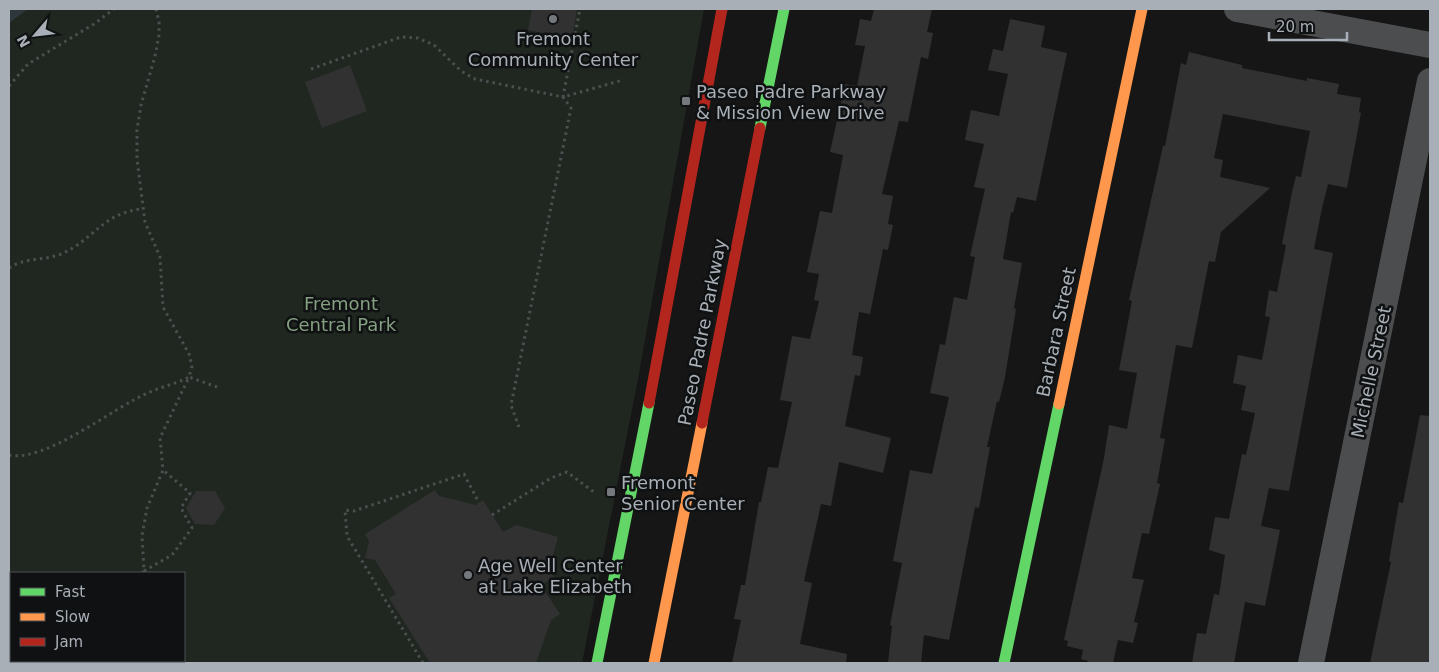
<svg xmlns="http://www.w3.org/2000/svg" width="1439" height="672" viewBox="0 0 1439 672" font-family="'DejaVu Sans',sans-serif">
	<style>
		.green { fill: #202720; fill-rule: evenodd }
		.water { fill: #2e373b }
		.building { fill: #313132 }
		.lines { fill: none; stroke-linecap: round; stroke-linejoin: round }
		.path { stroke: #4c4e50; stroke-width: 3; stroke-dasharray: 2.5 4; stroke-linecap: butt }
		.street { stroke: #4b4d4f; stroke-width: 26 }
		.fast { stroke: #63d668; stroke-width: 11 }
		.slow { stroke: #ff974d; stroke-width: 11 }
		.jam { stroke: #b3261e; stroke-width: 11 }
		.poi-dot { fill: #75797e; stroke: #101112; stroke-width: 2 }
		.labels { text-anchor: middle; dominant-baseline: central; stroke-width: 5; stroke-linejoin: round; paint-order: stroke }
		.poi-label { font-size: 18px; fill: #a8afb6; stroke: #101112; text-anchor: start }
		.park-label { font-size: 18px; fill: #84a081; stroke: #101112 }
		.street-label { font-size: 18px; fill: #a8afb6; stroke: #101112 }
	</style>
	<rect width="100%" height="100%" fill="#161616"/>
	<!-- green -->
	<path class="green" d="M9,9h695l-66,370 -56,284h-573zM11,573h173v88h-173z"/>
	<!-- water -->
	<path class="water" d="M9,9h19l-19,14z"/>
	<!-- building -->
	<path class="building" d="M532,9h45l-5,30 -44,-9z
		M874,9h58l-5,23 6,1 -5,26 -7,-2 -13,65 -9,-1 -17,73 11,2 -5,28 5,1 -5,25 -5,-1 -13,65 -11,-2 -7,43 11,2 -3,19 -5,-1 -10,51 46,12 -8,35 -44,-11 -8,44 -10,-2 -17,77 8,2 -12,61 47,10 -1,9h-114l9,-43 -7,-1 7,-34h4l14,-83h2l7,-35 10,1 14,-66 -12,-2 12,-64 18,3 9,-38 -5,-1 5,-26 -12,-2 13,-61 12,2 11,-58 -13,-3 15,-68 12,2 8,-40 -10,-1 5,-26 11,2z
		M1010,19l35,7 -4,21 26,6 -31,148 -19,-4 -4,16 -2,-1 -8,47 19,4 -8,45 2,1 -11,68 -6,25 -2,-1 -10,46h3l-11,61 -4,-1 -26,133 -25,-5 -3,28h-33l4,-37 -2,-1 12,-62 -9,-2 17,-91 22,4 17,-77 -19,-4 10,-49 5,1 9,-48 13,3 8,-43 -5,-1 15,-67 -11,-2 10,-43 -19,-4 6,-30 28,6 9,-42 -20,-4 5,-21 10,2z
		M1189,52l53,13v3l65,13v-3l32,6 -2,10 24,4 -2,14 2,1 -14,75 -19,-4 -6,24 -8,41 19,4 -44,238 -20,-3 -8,38 19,4 -15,76 -20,-4 -11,61h-42l5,-30 9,1 8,-40 5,1 6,-40 -16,-5 6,-33 14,2 13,-65 4,1 9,-42 -14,-3 5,-24 -13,-3 5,-28 24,5 8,-43 -5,-1 4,-26 8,2 9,-47 -4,-1 10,-52 4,-16 5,1 9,-46 -87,-17 -9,44 9,2 -3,17 50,11 -49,44 -6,30 -6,-1 -17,87 -16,-3 -16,93 5,1 -8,44 3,1 -11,50 -7,-1 -10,45 12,2 -10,42 4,1 -5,20 -15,-3 -5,23h-25v-2l-7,-2 2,-9 -16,-4 1,-5 -4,-1 40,-182 5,-33 18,4 10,-56 -18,-3 13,-69 -3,-1 34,-154h2l16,-83 5,2z
		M350,65l17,46 -45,17 -17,-46z
		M1420,415l10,1v247h-60l21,-101 -2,-1 10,-59 4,1z
		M435,490l4,6 37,9 7,-5 20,32 13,-7 42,12 -9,33 5,7 -13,8 19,29 -9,6 -15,43h-106l-41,-65 7,-4 -21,-34 -10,-2 4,-17 -4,-7z
		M196,491h19l10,17 -11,17 -19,-1 -9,-16z"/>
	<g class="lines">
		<!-- path -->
		<path class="path" d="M156,9l3,13v13l-4,21 -14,49 -4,25v29l8,63 15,35 3,50 26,47 3,12 -3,11 28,10
			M311,69l90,-32 17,1 16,7 27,26 14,8 88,18 17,-88
			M9,86l19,-22 66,-40 20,-15
			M9,268c16,-11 35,-7 52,-14 33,-14 41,-41 81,-45
			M519,427l-8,-22 60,-297 -8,-11 60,-17
			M9,455c37,8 106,-49 141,-63 13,-6 26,-8 39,-15l-29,61 3,32 -16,38 -5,28 2,35 -2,2
			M492,515l59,-37 16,-6 28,21
			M144,571l28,-16 20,-27 -11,-20 9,-15 -27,-23
			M11,663l5,-2
			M423,663l-76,-127 -2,-26 9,1 110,-37 15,29"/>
		<!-- street -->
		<path class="street" d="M1237,9l193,36
			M1311,663l119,-582"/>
		<!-- fast -->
		<path class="fast" d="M760,128l24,-119
			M597,663l52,-260
			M1004,663l55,-259"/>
		<!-- slow -->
		<path class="slow" d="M1059,404l83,-395
			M654,663l48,-240"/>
		<!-- jam -->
		<path class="jam" d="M649,403l73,-394
			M702,423l58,-295"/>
	</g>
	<!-- markers -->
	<g class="poi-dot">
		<circle cx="553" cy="19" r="5"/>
		<rect x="681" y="96" width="10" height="10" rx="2.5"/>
		<rect x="606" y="487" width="10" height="10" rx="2.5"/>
		<circle cx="468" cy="575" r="5"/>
	</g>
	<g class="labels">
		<!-- poi labels -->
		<g class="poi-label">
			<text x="553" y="38" text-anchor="middle">Fremont<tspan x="553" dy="21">Community Center</tspan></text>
			<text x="696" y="91">Paseo Padre Parkway<tspan x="696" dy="21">&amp; Mission View Drive</tspan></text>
			<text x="621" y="482">Fremont<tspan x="621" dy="21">Senior Center</tspan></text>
			<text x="478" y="565">Age Well Center<tspan x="478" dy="21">at Lake Elizabeth</tspan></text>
		</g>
		<!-- park labels -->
		<g class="park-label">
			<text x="341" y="303">Fremont<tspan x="341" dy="21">Central Park</tspan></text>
		</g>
		<!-- street labels -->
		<g class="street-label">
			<text transform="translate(702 332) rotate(-79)">Paseo Padre Parkway</text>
			<text transform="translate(1056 332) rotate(-78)">Barbara Street</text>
			<text transform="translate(1371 372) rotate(-78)">Michelle Street</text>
		</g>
	</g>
	<!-- border -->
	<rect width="1439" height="672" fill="none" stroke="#a8afb6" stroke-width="20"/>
	<!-- legend -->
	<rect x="10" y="572" width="175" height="90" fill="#101112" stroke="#4d5054"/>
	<rect x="20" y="588" width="25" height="8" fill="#63d668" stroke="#4d5054"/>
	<text x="55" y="597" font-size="15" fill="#a8afb6">Fast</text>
	<rect x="20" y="613" width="25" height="8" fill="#ff974d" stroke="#4d5054"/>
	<text x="55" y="622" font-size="15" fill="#a8afb6">Slow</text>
	<rect x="20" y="638" width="25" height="8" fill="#b3261e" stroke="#4d5054"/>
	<text x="55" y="647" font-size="15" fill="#a8afb6">Jam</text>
	<!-- north arrow -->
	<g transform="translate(35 35) rotate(242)" stroke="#101112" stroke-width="4" paint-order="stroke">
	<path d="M0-4L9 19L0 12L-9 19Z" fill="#a8afb6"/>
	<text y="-8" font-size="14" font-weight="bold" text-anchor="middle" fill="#a8afb6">N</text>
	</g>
	<!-- scale -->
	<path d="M1269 32v8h78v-8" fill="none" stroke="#a8afb6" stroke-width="2.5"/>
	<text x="1276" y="32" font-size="15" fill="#a8afb6" stroke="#101112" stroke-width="4" paint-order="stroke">20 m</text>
</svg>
